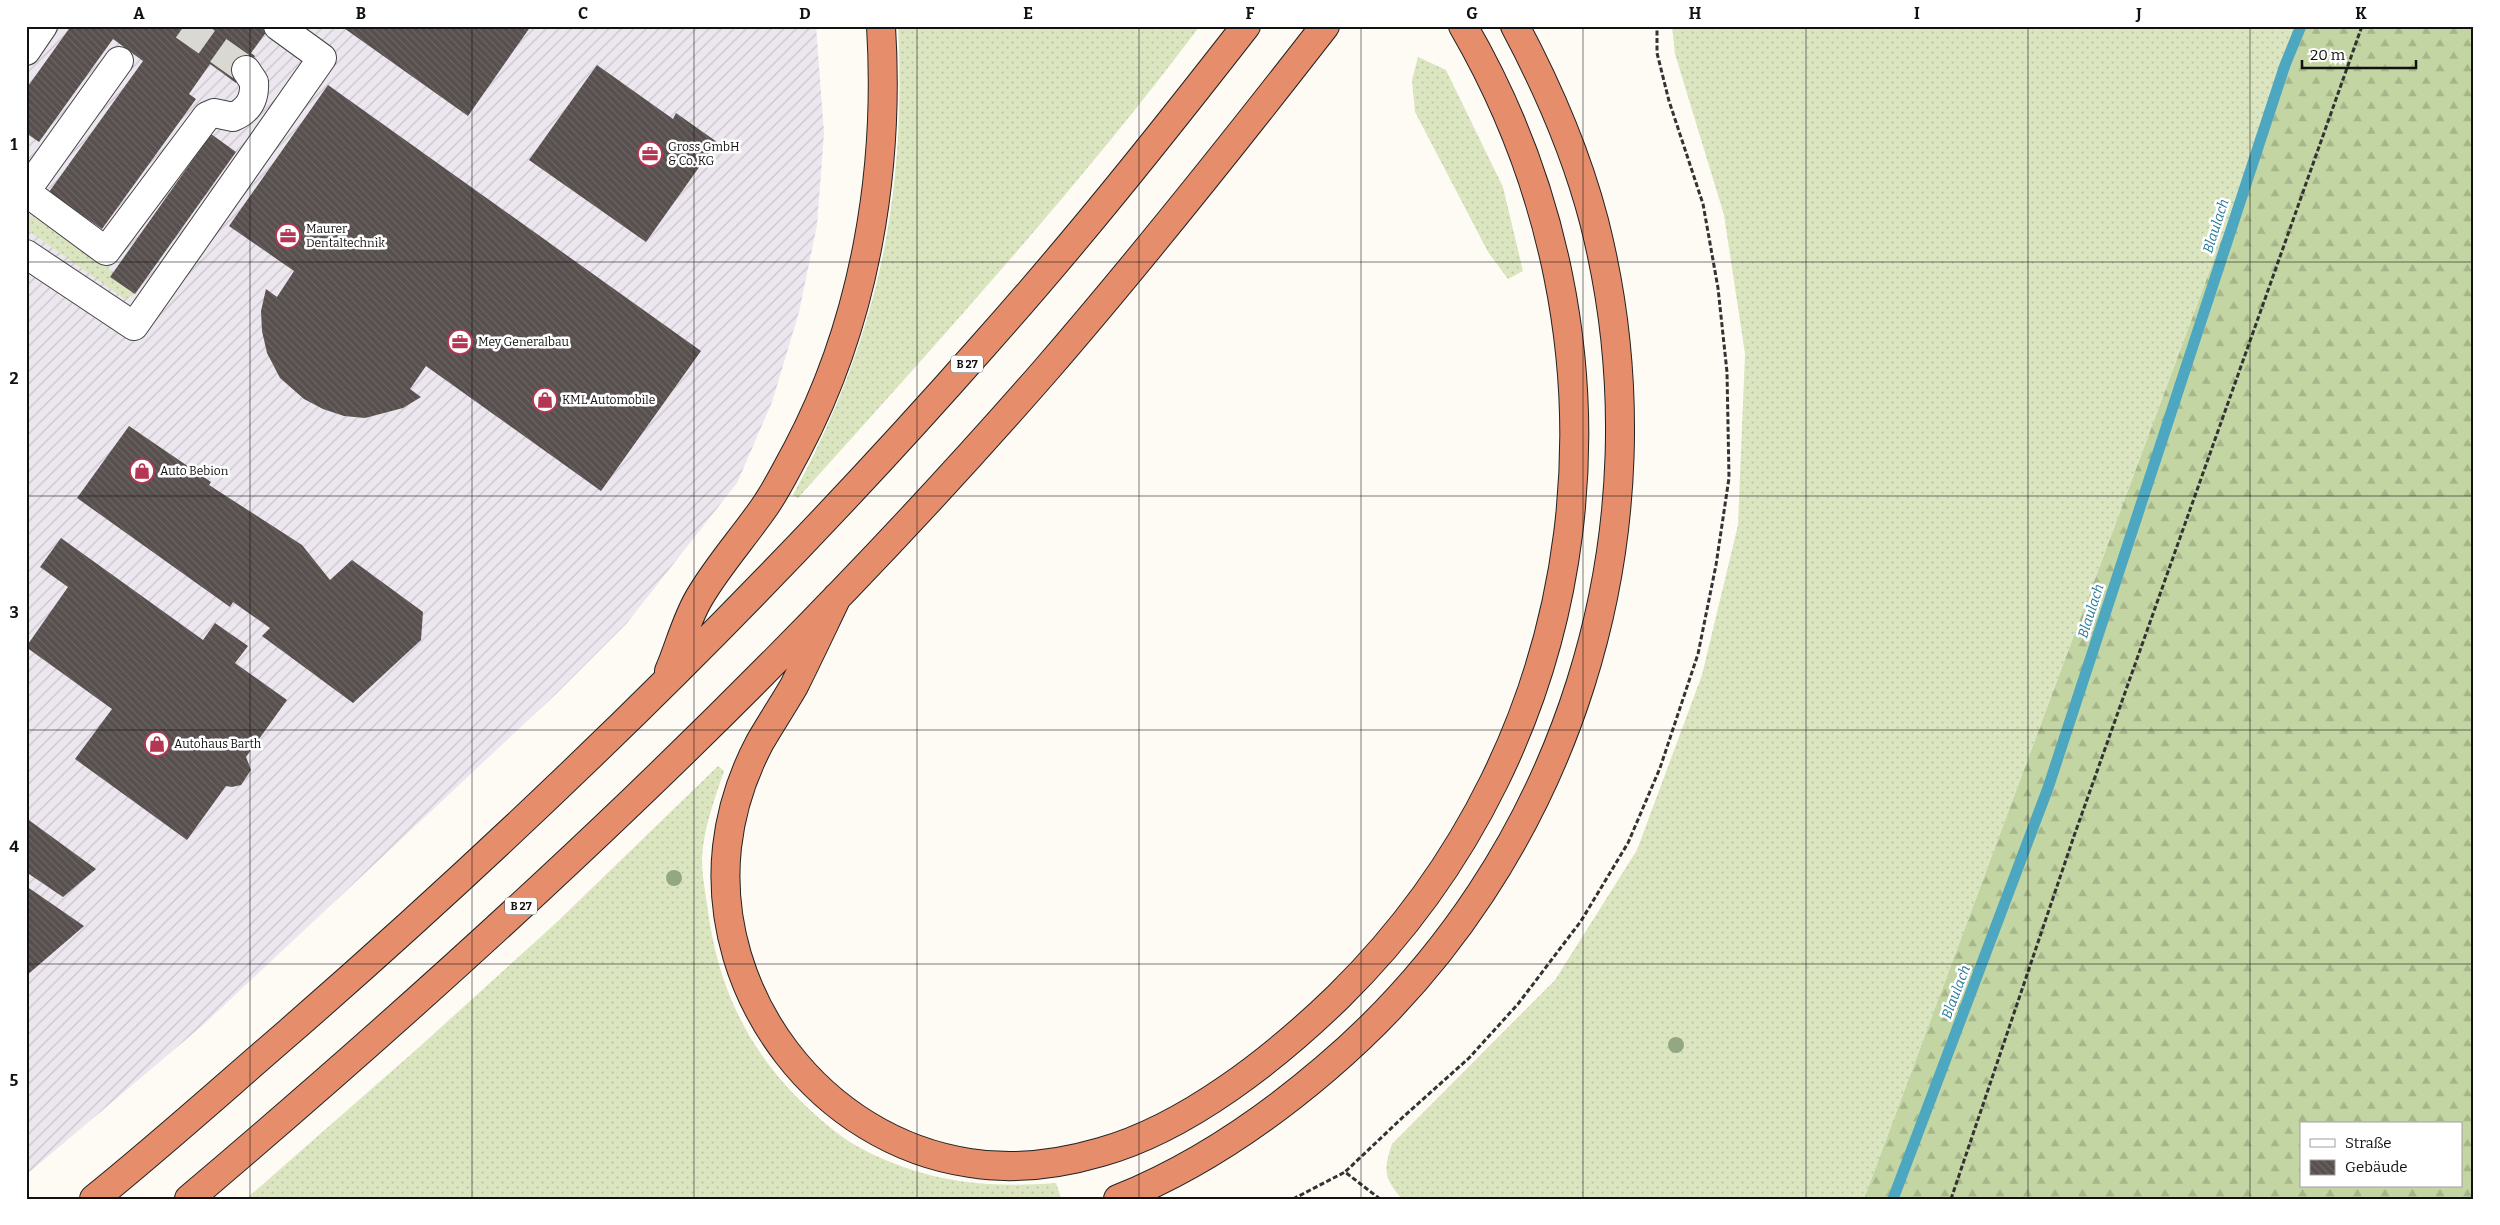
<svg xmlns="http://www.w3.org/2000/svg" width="2500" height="1225" viewBox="0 0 2500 1225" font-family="Bitter,serif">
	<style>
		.industrial { fill: url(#industrial-furrows) }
		.grass { fill: url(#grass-dots) }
		.forest { fill: url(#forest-firs); fill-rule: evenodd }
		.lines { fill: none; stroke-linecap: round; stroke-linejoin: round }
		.stream { stroke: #4da7c0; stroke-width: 11 }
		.building { fill: url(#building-back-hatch) }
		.minor-tunnel { stroke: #dad8d3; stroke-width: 28; stroke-dasharray: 28 14; stroke-linecap: butt }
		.minor-casing { stroke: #444; stroke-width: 30 }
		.highway-casing { stroke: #222; stroke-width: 30 }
		.path { stroke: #333; stroke-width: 3; stroke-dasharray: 5 2.5; stroke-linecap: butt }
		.minor { stroke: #fff; stroke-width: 28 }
		.highway { stroke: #e68e6c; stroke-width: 28 }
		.tree { fill: #94a783 }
		.grid { fill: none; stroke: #111; stroke-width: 1; stroke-opacity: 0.55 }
		.labels { text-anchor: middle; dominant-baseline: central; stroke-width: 5; stroke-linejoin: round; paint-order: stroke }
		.shield { fill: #fff; stroke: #585858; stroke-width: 1 }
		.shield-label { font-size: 11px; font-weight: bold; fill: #111 }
		.poi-label { font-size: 12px; fill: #111; stroke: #fff; text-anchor: start }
		.water-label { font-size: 14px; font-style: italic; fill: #257997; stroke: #fff }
		.neatline { fill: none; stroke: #111; stroke-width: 2 }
		.grid-label { font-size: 16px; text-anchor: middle; font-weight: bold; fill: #111 }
	</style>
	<defs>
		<pattern id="industrial-furrows" width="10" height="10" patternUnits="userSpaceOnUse" patternTransform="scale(1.25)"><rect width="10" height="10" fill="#ece6ee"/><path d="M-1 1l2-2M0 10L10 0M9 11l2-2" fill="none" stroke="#c9c4cb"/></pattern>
		<pattern id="grass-dots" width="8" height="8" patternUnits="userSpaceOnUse" patternTransform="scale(1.25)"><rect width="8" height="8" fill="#dbe6c1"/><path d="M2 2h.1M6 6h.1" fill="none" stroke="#bbc4a5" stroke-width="1.8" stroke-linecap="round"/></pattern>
		<pattern id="forest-firs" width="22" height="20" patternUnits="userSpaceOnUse" patternTransform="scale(1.25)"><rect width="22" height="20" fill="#c2d5a2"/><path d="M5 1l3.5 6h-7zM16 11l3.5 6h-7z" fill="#a6b68a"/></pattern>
		<pattern id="building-back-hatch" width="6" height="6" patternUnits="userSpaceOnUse" patternTransform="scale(1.25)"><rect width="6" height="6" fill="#58504e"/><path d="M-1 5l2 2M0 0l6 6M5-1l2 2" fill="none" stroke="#6b6563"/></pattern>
	</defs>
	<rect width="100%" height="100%" fill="#fefbf5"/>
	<!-- industrial -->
	<path class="industrial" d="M26,26h790l8,107 -7,92 -18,87 -27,90 -35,81 -110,140 -71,71 -354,332 -176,149z"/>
	<!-- grass -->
	<path class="grass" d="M898,26h302c-125,166 -264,318 -402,472l-5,-3c83,-153 114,-295 105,-469z
		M1672,26h629l-437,1173h-462c-18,-21 -19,-28 -10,-55l163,-164 82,-130 65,-175 36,-150 7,-171 -21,-139 -49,-161z
		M1418,57l28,13 57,117 20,84 -15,8 -20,-27 -73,-140 -3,-32z
		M26,212l88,60 -4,5 25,17 -10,5 -99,-70z
		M718,766l6,5c-9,27 -21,59 -22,88 0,15 3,31 5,45 10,82 40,146 100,203 18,17 38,34 61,45 64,31 118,36 188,31l5,15 -815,1 171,-150 140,-127z"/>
	<!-- forest -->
	<path class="forest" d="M2301,26h173v1173h-610zM2301,1124h160v62h-160z"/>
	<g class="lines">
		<!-- stream -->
		<path class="stream" d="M1893,1199l155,-411 237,-723 16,-39"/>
	</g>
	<!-- building -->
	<path class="building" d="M71,26h189l7,5 -16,22 4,3 -19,27 -26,-19 -21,30 7,5 -94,130 -53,-37 94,-131 -30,-22 -74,103 -13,-9v-44z
		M341,26h190l-63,90z
		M597,65l76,54 3,-6 41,29 -71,100 -117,-82z
		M328,85l373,266 -100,140 -175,-125 -16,23 11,8 -18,11 -38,10 -21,-2 -21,-7 -19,-10 -24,-21 -13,-25 -5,-22 -1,-20 5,-22 11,8 17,-26 -65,-45z
		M211,134l25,18 -101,142 -25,-17z
		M129,426l82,56 -2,3 93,60 28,35 22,-20 71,52 -2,28 -68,63 -91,-67 8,-8 -37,-26 -3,5 -153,-109z
		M61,538l142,102 12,-17 33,23 -13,17 52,37 -41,57 5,13 -10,15 -9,2 -6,-1 -39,54 -112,-81 37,-50 -86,-62 42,-60 -28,-20z
		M26,818l70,51 -33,28 -37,-25z
		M26,886l58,40 -58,50z"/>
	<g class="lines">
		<!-- minor-tunnel -->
		<path class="minor-tunnel" d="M184,26l62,44"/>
		<defs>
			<path id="minor" d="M26,51l17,-25
				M26,191l93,-130
				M26,192l80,59 101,-135 7,-3 19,4c16,-7 22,-18 21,-35l-8,-12
				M26,254l108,72 188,-268 -44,-32"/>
			<path id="highway" d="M837,597c-14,29 -28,59 -43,89 -11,19 -23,37 -34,56 -17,32 -29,69 -33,105 -16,149 94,294 243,316 43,7 90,1 131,-11 86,-24 174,-94 237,-155 263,-258 309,-654 125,-971
				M669,671c10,-23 17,-51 30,-73 18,-31 43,-59 64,-89 13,-18 23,-39 34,-59 68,-129 93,-279 84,-424
				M94,1199c67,-54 130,-111 195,-167 245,-214 479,-442 694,-686 92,-103 178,-211 263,-320
				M189,1199c303,-257 595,-529 856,-828 97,-112 189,-228 280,-345
				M1118,1199c75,-30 146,-78 207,-130 244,-207 348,-538 269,-848 -18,-69 -46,-133 -79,-195"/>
		</defs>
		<!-- minor casing -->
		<use href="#minor" class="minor-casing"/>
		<!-- highway casing -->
		<use href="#highway" class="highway-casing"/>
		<!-- path -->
		<path class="path" d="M1293,1199l52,-27
			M1380,1199l-35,-27 57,-54 67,-60 49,-54 63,-83 47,-78 32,-75 38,-114 18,-89 13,-87 -2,-106 -9,-84 -15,-84 -34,-103 -12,-48v-27
			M1951,1199l123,-363 288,-810"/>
		<!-- minor -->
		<use href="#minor" class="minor"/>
		<!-- highway -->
		<use href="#highway" class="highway"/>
	</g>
	<!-- trees -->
	<g class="tree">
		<circle cx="674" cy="878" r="8"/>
		<circle cx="1676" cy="1045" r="8"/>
	</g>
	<!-- grid -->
	<path class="grid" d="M250,26v1173M472,26v1173M694,26v1173M917,26v1173M1139,26v1173M1361,26v1173M1583,26v1173M1806,26v1173M2028,26v1173M2250,26v1173M26,262h2448M26,496h2448M26,730h2448M26,964h2448"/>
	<!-- icons -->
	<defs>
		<symbol id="office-ring" viewBox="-11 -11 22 22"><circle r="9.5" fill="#fff" stroke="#b33652" stroke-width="1.5"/><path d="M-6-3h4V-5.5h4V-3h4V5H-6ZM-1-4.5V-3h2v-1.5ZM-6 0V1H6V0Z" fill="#b33652"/></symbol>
		<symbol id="shop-ring" viewBox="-11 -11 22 22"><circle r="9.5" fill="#fff" stroke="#b33652" stroke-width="1.5"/><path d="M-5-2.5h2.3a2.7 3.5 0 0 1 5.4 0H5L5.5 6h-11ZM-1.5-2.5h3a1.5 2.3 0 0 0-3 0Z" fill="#b33652"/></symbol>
	</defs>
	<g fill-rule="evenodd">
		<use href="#office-ring" x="636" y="140" width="28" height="28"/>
		<use href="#office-ring" x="274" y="222" width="28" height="28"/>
		<use href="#office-ring" x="446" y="328" width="28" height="28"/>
		<use href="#shop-ring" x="531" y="386" width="28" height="28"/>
		<use href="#shop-ring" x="128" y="457" width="28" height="28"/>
		<use href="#shop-ring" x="143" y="730" width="28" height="28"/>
	</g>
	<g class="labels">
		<!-- shield labels -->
		<g class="shield">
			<rect x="951" y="355.5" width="32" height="17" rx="4"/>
			<rect x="505" y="897.5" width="32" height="17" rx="4"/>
		</g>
		<g class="shield-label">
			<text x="967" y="364">B 27</text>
			<text x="521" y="906">B 27</text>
		</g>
		<!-- poi labels -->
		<g class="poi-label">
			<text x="668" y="147">Gross GmbH<tspan x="668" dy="14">&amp; Co. KG</tspan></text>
			<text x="306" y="229">Maurer<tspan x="306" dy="14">Dentaltechnik</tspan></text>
			<text x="478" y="342">Mey Generalbau</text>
			<text x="562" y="400">KML Automobile</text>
			<text x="160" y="471">Auto Bebion</text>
			<text x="174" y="744">Autohaus Barth</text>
		</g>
		<!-- water labels -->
		<g class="water-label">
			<text transform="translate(2216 226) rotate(-72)">Blaulach</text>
			<text transform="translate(2091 611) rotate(-72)">Blaulach</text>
			<text transform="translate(1956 992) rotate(-69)">Blaulach</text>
		</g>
	</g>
	<!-- border -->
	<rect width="2500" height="1225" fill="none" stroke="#ffffff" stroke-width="55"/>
	<!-- legend -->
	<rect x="2300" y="1122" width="162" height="65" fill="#ffffff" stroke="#a0a0a0"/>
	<rect x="2310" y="1139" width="25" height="8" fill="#ffffff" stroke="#a0a0a0"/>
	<text x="2345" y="1148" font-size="15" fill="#111111">Straße</text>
	<rect x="2310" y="1160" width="25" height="15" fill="url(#building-back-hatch)" stroke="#a0a0a0"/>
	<text x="2345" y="1172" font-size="15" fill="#111111">Gebäude</text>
	<!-- scale -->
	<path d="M2302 60v8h114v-8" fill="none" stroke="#111111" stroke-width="2.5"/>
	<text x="2310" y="60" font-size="15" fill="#111111" stroke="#ffffff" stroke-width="4" paint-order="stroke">20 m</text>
	<rect x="28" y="28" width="2444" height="1170" class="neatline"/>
	<g class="grid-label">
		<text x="139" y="19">A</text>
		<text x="361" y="19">B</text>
		<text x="583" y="19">C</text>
		<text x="805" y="19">D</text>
		<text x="1028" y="19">E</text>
		<text x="1250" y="19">F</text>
		<text x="1472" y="19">G</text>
		<text x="1695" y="19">H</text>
		<text x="1917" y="19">I</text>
		<text x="2139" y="19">J</text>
		<text x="2361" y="19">K</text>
		<text x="14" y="150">1</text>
		<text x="14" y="384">2</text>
		<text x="14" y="618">3</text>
		<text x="14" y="852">4</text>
		<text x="14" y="1086">5</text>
	</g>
</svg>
